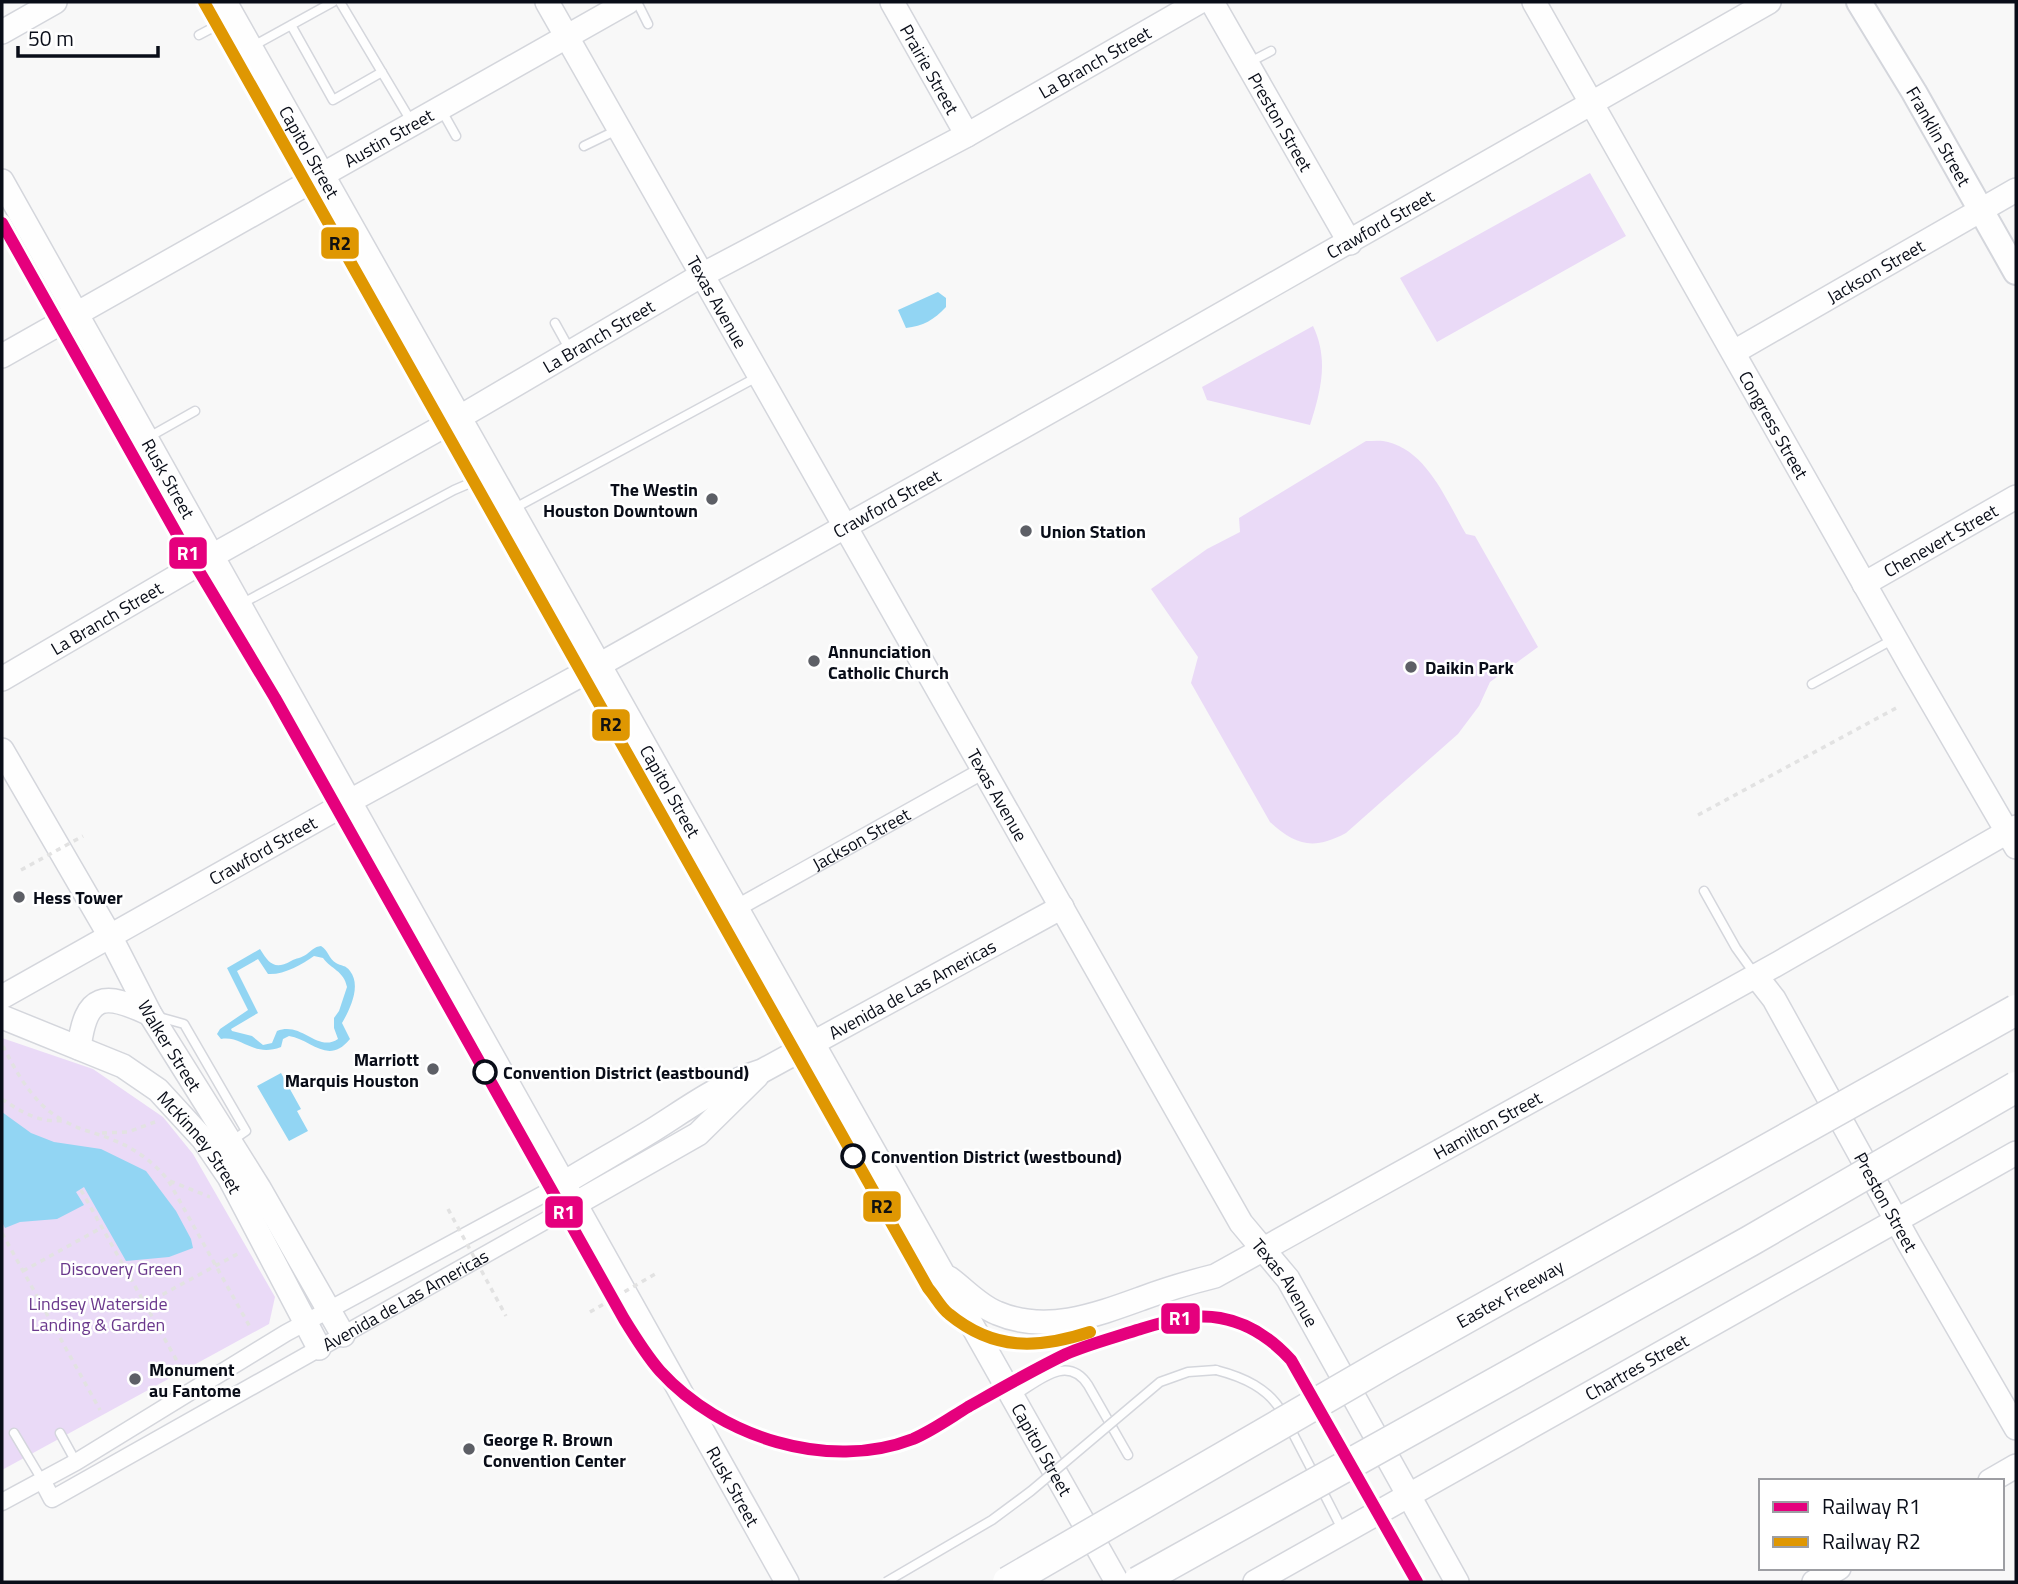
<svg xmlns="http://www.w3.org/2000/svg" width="2018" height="1584" viewBox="0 0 2018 1584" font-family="'Titillium Web',sans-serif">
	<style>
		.green { fill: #eadaf7 }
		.water { fill: #92d5f3; fill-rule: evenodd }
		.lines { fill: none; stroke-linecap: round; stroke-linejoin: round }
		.lane-casing { stroke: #d4d6dc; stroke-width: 11 }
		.street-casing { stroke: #d4d6dc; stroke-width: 19 }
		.secondary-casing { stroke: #d4d6dc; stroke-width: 26 }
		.primary-casing { stroke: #d4d6dc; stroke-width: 28 }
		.path { stroke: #e2e2e2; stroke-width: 3.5; stroke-dasharray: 5 5; stroke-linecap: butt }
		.lane { stroke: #fefefe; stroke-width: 8 }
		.street { stroke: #fefefe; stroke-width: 16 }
		.secondary { stroke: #fefefe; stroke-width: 23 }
		.primary { stroke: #fefefe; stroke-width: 24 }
		.lane-bridge-casing { stroke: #d4d6dc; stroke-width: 11; stroke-linecap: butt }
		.highway-bridge-casing { stroke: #d4d6dc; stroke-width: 33; stroke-linecap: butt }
		.path-bridge { stroke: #e2e2e2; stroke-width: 3.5; stroke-dasharray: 5 5; stroke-linecap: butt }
		.lane-bridge { stroke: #fefefe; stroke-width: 8 }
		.highway-bridge { stroke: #fefefe; stroke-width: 30 }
		.rail-1-casing { stroke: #fff; stroke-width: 18 }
		.rail-2-casing { stroke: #fff; stroke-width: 18 }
		.rail-1 { stroke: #e5007d; stroke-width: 12 }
		.rail-2 { stroke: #df9702; stroke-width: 12 }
		.poi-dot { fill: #5d5f66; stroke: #fff; stroke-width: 2.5 }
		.stop-dot { fill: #fff; stroke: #090d18; stroke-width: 3.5 }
		.labels { text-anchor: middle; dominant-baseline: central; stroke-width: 5; stroke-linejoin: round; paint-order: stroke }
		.street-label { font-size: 18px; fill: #090d18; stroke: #fff }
		.poi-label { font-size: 18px; font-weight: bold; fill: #090d18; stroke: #fff; text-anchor: start }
		.stop-label { font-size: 18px; font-weight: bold; fill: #090d18; stroke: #fff; text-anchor: start }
		.park-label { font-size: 18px; fill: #6a388c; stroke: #fff }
		.line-badge { stroke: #fff; stroke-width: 2.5 }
		.badge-label { font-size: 19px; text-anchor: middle; font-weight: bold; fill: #fff }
		.pale-badge-label { font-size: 19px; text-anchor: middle; font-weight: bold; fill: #111 }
	</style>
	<rect width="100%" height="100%" fill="#f8f8f8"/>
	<!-- green -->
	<path class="green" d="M1590,173l36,63 -189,106 -37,-64z
		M1313,326c16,33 8,65 -3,99l-103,-25 -5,-13z
		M1366,441c7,0 16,-1 22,1 40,10 59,60 78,92l9,2 63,111 -48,35 -11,24 -21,28 -112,99c-32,17 -50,13 -76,-11l-79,-139 7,-26 -47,-68 56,-40 33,-17 -1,-14z
		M2,1038l91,31 70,48 30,37 82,143 -6,27 -267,146z"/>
	<!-- water -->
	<path class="water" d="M938,292l8,6v9c-12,13 -23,19 -40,21l-8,-18z
		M321,946c7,4 8,13 15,17 5,3 10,2 14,8 12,15 -1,40 -8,52l8,16c-22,27 -39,0 -61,-3l-6,3 -2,8c-28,11 -39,-12 -60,-8l-4,-5 3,-5 28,-19 -21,-42 33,-19c9,15 15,21 31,12 5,-3 11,-3 16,-7 5,-4 7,-7 14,-8zM314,956l9,2c8,11 21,13 24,29l-8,24 -5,7v10l4,11c-21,14 -36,-18 -61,-8l-5,12 -9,2 -11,-9 -20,-5 -1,-2 27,-16 -21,-42 21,-12 10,15c16,1 33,-9 46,-18z
		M281,1073l20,36 -4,2 11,20 -19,10 -32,-55z
		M2,1112l29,21 23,9 47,7 45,22 30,40 15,28 2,9 -24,9 -43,4 -42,-74 -8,5 8,13 -27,14 -37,3 -15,6 -3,-6z"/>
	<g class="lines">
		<defs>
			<path id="lane" d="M340,2l71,119
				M637,2l11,22
				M291,25l42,75 49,-28
				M199,35l32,-17
				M253,46l80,-44
				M1250,62l21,-11
				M442,111l14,25
				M584,146l33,-16
				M555,323l15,27
				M149,437l46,-26
				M513,509l244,-132
				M243,603l211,-113 35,-15
				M1812,684l80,-44
				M1704,891l32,57 18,25
				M159,1017l25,7 62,107 -13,9
				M1216,1370c27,7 53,18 67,44
				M1014,1396c24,-14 53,-43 74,-11l40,70
				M1289,1426l26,50
				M14,1433l28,47
				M60,1433l16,29
				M1321,1488l21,41"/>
			<g id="street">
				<path id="s1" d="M737,908l247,-138"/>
				<path id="s2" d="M42,1480l10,19 523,-295"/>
				<path d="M2,1502l74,-40 210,-129 278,-150"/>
			</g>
			<g id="secondary">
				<path id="s3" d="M225,2l892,1580"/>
				<path id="s4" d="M547,2l694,1221 47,56 169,303"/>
				<path id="s5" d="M892,2l75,133"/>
				<path id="s6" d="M1212,2l138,241"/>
				<path id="s7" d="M1534,2l378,666 104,179"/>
				<path d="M2,32l53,-30"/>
				<path id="s8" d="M2,181l785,1401"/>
				<path id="s9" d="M1734,352l282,-162"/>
				<path id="s10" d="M2,356l626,-354"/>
				<path id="s11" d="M1864,584l152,-87"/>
				<path id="s12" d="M2,679l210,-123 248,-139 242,-142 265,-140 232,-133"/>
				<path id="s13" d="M2,750l108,186 40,78 109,174 84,147"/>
				<path id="s14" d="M1756,976l18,23 136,246 106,183"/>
				<path id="s15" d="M2,997l348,-196 249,-136 505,-284 665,-379"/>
				<path id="s16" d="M2,1017l121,49 35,24 45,49 26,38 90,171"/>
				<path d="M79,1048c7,-55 25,-56 71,-34"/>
				<path id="s17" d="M564,1183c29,-18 60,-35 89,-53 38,-24 65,-45 109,-59l300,-164"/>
				<path d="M575,1204l123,-70 59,-58"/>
				<path id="s18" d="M949,1278c15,11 30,28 48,35 49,21 99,2 146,-15 24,-9 48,-16 72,-22l564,-313 237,-136"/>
				<path d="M1990,1481l26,-15"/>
				<path id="s19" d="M1255,1582l761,-429"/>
				<path d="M1814,1582l25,-14"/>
			</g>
			<g id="primary">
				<path id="s20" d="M1859,2l55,90 102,180"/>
			</g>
		</defs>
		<!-- lane casing -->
		<use href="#lane" class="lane-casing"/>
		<!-- street casing -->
		<use href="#street" class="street-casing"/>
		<!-- secondary casing -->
		<use href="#secondary" class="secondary-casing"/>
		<!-- primary casing -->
		<use href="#primary" class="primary-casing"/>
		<!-- path -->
		<path class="path" d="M1698,815l202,-109
			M3,1046c14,28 31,58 59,74
			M2,1099c13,9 28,18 43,21 6,1 11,0 17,1 6,1 13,6 19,8 37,11 62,21 87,51l82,147
			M102,1133l26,-1 27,-10
			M170,1181l40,16
			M81,1190l105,187
			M2,1233l98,177
			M23,1271l78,-43
			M145,1304l96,-52"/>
		<!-- lane -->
		<use href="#lane" class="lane"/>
		<!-- street -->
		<use href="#street" class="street"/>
		<!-- secondary -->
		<use href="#secondary" class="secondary"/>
		<!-- primary -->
		<use href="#primary" class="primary"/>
		<defs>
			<path id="lane-bridge" d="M886,1582l106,-62 39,-29 129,-109 28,-10 28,-2"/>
			<g id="highway-bridge">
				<path id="s21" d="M1008,1582l383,-222 625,-350"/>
				<path d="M1138,1582l612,-341 266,-154"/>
			</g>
		</defs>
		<!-- lane-bridge casing -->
		<use href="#lane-bridge" class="lane-bridge-casing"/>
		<!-- highway-bridge casing -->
		<use href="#highway-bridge" class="highway-bridge-casing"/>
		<!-- path-bridge -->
		<path class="path-bridge" d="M21,870l62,-34
			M448,1209l58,107
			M590,1312l65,-38"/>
		<!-- lane-bridge -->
		<use href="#lane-bridge" class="lane-bridge"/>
		<!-- highway-bridge -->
		<use href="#highway-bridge" class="highway-bridge"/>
		<defs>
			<path id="rail-1" d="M2,223l176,313 97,162 349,621c11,18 22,36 36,52 60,66 168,101 253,68 19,-8 37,-21 55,-32 32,-18 65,-37 98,-53 23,-10 47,-16 71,-24 27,-8 54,-17 83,-12 29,5 52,21 71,42l126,222"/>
			<path id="rail-2" d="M204,2l724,1286c7,8 13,20 21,26 45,37 89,35 141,18"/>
		</defs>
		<!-- rail-1 casing -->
		<use href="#rail-1" class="rail-1-casing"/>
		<!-- rail-2 casing -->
		<use href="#rail-2" class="rail-2-casing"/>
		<!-- rail-1 -->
		<use href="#rail-1" class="rail-1"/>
		<!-- rail-2 -->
		<use href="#rail-2" class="rail-2"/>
	</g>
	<!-- markers -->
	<g class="poi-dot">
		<circle cx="712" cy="499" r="7"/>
		<circle cx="1026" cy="531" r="7"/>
		<circle cx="814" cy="661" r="7"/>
		<circle cx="1411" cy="667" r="7"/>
		<circle cx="19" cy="897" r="7"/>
		<circle cx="433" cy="1069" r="7"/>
		<circle cx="135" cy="1379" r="7"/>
		<circle cx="469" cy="1449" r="7"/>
	</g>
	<g class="stop-dot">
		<circle cx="485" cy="1072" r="11"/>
		<circle cx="853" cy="1156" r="11"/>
	</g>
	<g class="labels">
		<!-- street labels -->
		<g class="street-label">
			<text stroke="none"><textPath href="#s12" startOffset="1255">La Branch Street</textPath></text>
			<text stroke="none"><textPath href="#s5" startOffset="77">Prairie Street</textPath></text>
			<text stroke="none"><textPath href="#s6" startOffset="138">Preston Street</textPath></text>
			<text stroke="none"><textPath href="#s20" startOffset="156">Franklin Street</textPath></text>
			<text stroke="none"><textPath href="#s10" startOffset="444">Austin Street</textPath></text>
			<text stroke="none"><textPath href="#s3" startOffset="172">Capitol Street</textPath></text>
			<text stroke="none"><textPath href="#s15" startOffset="1580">Crawford Street</textPath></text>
			<text stroke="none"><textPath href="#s9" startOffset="163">Jackson Street</textPath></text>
			<text stroke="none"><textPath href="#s4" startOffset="345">Texas Avenue</textPath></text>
			<text stroke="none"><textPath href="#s12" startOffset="688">La Branch Street</textPath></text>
			<text stroke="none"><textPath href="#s7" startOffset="486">Congress Street</textPath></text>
			<text stroke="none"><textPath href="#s8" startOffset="341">Rusk Street</textPath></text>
			<text stroke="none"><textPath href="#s15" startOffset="1013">Crawford Street</textPath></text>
			<text stroke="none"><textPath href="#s11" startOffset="88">Chenevert Street</textPath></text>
			<text stroke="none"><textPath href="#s12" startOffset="121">La Branch Street</textPath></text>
			<text stroke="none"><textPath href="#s3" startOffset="906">Capitol Street</textPath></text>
			<text stroke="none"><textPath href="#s4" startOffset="912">Texas Avenue</textPath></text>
			<text stroke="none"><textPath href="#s1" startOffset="142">Jackson Street</textPath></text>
			<text stroke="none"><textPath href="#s15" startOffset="299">Crawford Street</textPath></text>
			<text stroke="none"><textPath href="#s17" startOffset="399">Avenida de Las Americas</textPath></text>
			<text stroke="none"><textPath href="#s13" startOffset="340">Walker Street</textPath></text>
			<text stroke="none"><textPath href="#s18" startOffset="597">Hamilton Street</textPath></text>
			<text stroke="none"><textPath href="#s16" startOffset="240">McKinney Street</textPath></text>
			<text stroke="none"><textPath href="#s14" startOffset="261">Preston Street</textPath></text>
			<text stroke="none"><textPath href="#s4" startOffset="1479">Texas Avenue</textPath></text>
			<text stroke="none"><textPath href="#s21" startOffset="579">Eastex Freeway</textPath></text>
			<text stroke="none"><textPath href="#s2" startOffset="427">Avenida de Las Americas</textPath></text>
			<text stroke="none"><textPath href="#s19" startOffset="438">Chartres Street</textPath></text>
			<text stroke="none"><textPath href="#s3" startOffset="1662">Capitol Street</textPath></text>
			<text stroke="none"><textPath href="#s8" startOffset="1496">Rusk Street</textPath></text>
		</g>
		<!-- poi labels -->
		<g class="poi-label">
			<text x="698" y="489" text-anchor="end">The Westin<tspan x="698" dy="21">Houston Downtown</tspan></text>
			<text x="1040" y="531">Union Station</text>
			<text x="828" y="651">Annunciation<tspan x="828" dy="21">Catholic Church</tspan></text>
			<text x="1425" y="667">Daikin Park</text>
			<text x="33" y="897">Hess Tower</text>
			<text x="419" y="1059" text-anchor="end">Marriott<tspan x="419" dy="21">Marquis Houston</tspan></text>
			<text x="149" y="1369">Monument<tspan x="149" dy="21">au Fantome</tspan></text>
			<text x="483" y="1439">George R. Brown<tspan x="483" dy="21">Convention Center</tspan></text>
		</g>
		<!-- stop labels -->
		<g class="stop-label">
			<text x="503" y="1072">Convention District (eastbound)</text>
			<text x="871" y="1156">Convention District (westbound)</text>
		</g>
		<!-- park labels -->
		<g class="park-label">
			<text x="121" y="1268">Discovery Green</text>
			<text x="98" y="1303">Lindsey Waterside<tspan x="98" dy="21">Landing &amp; Garden</tspan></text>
		</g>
	</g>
	<g class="line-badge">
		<rect x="320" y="226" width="40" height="34" rx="7" fill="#df9702"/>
		<rect x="168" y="536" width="40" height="34" rx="7" fill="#e5007d"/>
		<rect x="591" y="708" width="40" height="34" rx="7" fill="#df9702"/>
		<rect x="862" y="1190" width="40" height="33" rx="7" fill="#df9702"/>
		<rect x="544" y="1195" width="40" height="34" rx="7" fill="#e5007d"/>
		<rect x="1160" y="1302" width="41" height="33" rx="7" fill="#e5007d"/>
	</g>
	<g class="badge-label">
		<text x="188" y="560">R1</text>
		<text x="564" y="1219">R1</text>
		<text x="1180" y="1325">R1</text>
	</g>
	<g class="pale-badge-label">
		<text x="340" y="250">R2</text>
		<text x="611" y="731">R2</text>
		<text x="882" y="1213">R2</text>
	</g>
	<!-- border -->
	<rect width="2018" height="1584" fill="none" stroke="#090d18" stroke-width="7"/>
	<!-- legend -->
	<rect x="1759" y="1479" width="245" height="91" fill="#ffffff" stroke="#9d9ea3" stroke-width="2"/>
	<rect x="1773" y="1502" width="35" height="10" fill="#e5007d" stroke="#9d9ea3" stroke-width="2"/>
	<text x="1822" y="1514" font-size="21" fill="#090d18">Railway R1</text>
	<rect x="1773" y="1537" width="35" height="10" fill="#df9702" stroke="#9d9ea3" stroke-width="2"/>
	<text x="1822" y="1549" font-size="21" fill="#090d18">Railway R2</text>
	<!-- scale -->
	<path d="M18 46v10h140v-10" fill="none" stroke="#090d18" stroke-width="3.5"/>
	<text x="28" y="46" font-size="21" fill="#090d18" stroke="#ffffff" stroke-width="5" paint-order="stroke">50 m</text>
</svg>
